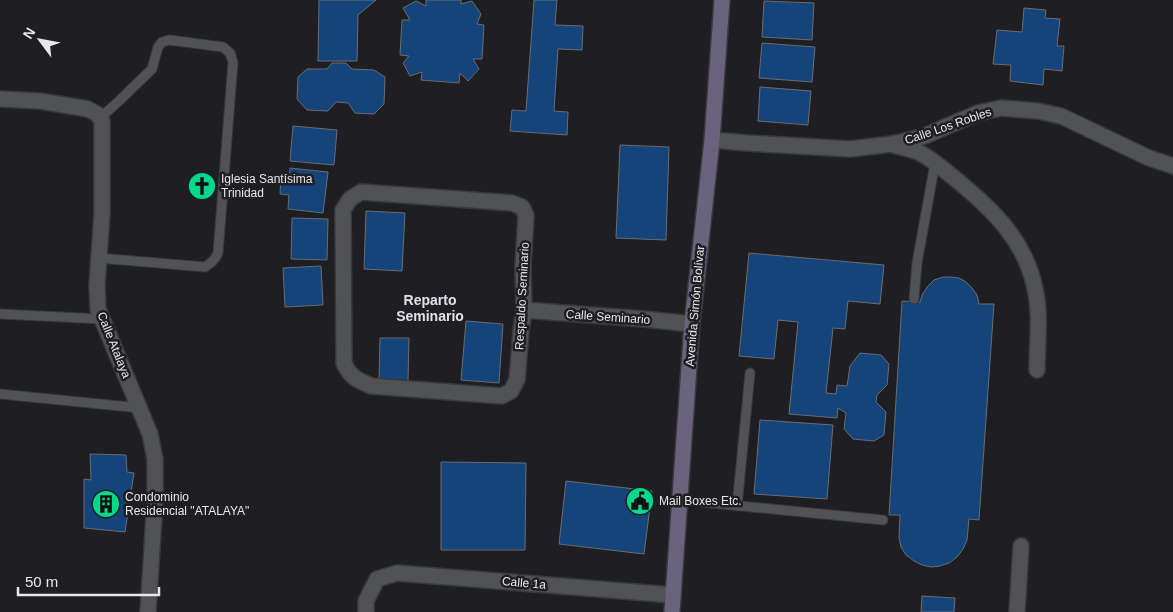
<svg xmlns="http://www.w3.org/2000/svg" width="1173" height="612" viewBox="0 0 1173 612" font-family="Helvetica,sans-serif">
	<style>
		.building { fill: #144479; stroke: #6a6d72 }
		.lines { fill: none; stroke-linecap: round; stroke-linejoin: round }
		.lane-casing { stroke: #39393d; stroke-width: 11 }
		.street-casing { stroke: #39393d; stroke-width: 18 }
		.secondary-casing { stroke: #39393d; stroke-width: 18 }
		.lane { stroke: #515256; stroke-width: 9 }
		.street { stroke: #515256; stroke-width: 15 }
		.secondary { stroke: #6b627d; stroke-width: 15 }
		.labels { text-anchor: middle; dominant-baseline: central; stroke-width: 5; stroke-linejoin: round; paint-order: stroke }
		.street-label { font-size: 12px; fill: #e7e8eb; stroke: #1e1e23 }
		.poi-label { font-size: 12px; fill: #e7e8eb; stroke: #1e1e23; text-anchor: start }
		.neighbourhood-label { font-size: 14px; font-weight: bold; fill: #e1e2e8; stroke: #1e1e23 }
	</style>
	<rect width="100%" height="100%" fill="#1e1e23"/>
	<!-- building -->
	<path class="building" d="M319,0h57l-18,15 -1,46h-39z
		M426,0h35v4l11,-3 9,13 -4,10 7,1 -2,34h-9l6,10 -11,12 -8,-8 -1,10 -38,-3 1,-8 -12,4 -7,-13 6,-7 -9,-1 2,-35h8l-7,-12 13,-7 10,5z
		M534,0h23l-2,25 28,1 -1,24 -24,-1 -4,62 14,1 -1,23 -57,-4 2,-21 14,1z
		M764,1l50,2 -2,37 -50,-3z
		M1024,8l22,2 -1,8 15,1 -3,27h7l-2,25 -18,-2 -1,16 -33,-4 1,-16 -18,-1 4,-34 25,2z
		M762,43l53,4 -3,35 -53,-4z
		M332,63h14l6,6 22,1 11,7 -1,27 -10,10 -19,-1 -7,-10 -12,-1 -8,9 -21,-1 -10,-11 1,-22 9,-8h20z
		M760,87l51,4 -3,34 -50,-4z
		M293,126l44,4 -3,35 -44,-4z
		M620,145l49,2 -3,93 -50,-2z
		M290,168l38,4 -5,41 -35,-4 1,-14 -9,-1 1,-16h8z
		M366,211l39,2 -3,58 -38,-2z
		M292,218l36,1 -1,41 -36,-1z
		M749,253l135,12 -4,39 -32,-3 -3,28 -12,-1 -7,65 10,1 1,-9 10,1 3,-20 10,-13 21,2 8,9 -2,21 -10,10 -1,7 10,10 -2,23 -10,6 -21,-2 -9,-10 2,-16 -8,-5 -1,10 -48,-4 9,-92 -20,-2 -4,39 -35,-3z
		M321,266l2,39 -38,2 -2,-39z
		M943,277h8l8,1 7,4 6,6 5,7 2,9h15l-15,216 -10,-1 -2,21 -4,9 -6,8 -8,6 -9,3 -9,1 -9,-2 -8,-4 -8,-6 -5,-8 -2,-9 1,-23h-11l13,-214 18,1 3,-9 5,-7 6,-6z
		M466,321l37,3 -4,59 -38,-3z
		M380,338h29l-1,43h-29z
		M760,420l73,5 -6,74 -73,-5z
		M90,454l36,1 1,17 7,1 -9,59 -41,-4v-49l7,1z
		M441,462l85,1 -1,87h-84z
		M566,481l86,10 -8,63 -85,-10z
		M922,596l33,2 -1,14h-33z"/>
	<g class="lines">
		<defs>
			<path id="lane" d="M99,258l106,9c6,-4 10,-7 13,-14l15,-191 -3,-9 -7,-6 -54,-7 -7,2 -4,5 -6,22 -32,31 -20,18
				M914,299l3,-36 18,-100
				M0,314l102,5
				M0,394l140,14
				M680,500l203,20
				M737,506l13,-133"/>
			<path id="street" d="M0,99l40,2 48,8 9,5 5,6v94l-5,71 1,24 52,125 5,25v42l-7,111
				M712,140l35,3 103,6 42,-5 30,-7 56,-24 23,-5 37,3 23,5 88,42 24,8
				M893,145c9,3 21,4 29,9 11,6 21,15 31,23 38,31 72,62 82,112 6,26 2,54 2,81
				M361,192l151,11 10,4 4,8 -3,51 1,44 -3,21 -4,49 -6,11 -9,5 -131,-10c-14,-6 -21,-9 -27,-23l-1,-153 7,-11z
				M524,310l120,9 48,5
				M366,612v-11l11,-22 20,-6 276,22
				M1017,612l4,-66"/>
			<path id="secondary" d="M672,612l20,-288 20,-184 10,-140"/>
		</defs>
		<!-- lane casing -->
		<use href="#lane" class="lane-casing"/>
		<!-- street casing -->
		<use href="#street" class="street-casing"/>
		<!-- secondary casing -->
		<use href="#secondary" class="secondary-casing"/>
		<!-- lane -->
		<use href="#lane" class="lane"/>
		<!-- street -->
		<use href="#street" class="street"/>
		<!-- secondary -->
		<use href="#secondary" class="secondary"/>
	</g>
	<!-- icons -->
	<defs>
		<symbol id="church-disc" viewBox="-11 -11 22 22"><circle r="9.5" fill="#00d98c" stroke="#1e1e23"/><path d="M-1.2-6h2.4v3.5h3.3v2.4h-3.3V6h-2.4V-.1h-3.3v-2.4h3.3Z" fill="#111"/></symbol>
		<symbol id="civic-disc" viewBox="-11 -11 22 22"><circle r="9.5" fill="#00d98c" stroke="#1e1e23"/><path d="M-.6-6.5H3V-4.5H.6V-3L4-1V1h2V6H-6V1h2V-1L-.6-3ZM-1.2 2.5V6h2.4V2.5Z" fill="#111"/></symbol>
		<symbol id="building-disc" viewBox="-11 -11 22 22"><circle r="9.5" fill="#00d98c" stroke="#1e1e23"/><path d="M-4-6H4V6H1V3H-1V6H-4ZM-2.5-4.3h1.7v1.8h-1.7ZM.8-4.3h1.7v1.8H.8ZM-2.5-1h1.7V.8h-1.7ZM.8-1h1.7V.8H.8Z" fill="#111"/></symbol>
	</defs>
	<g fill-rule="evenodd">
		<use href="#church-disc" x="186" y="170" width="32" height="32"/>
		<use href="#civic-disc" x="624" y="485" width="32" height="32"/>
		<use href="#building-disc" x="90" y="488" width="32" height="32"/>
	</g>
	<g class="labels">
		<!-- street labels -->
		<g class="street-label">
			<text transform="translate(948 126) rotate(-19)">Calle Los Robles</text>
			<text transform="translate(522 296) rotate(-87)">Respaldo Seminario</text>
			<text transform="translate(695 306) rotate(-85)">Avenida Simón Bolívar</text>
			<text transform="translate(608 317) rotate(4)">Calle Seminario</text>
			<text transform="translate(114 345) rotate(68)">Calle Atalaya</text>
			<text transform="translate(524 583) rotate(5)">Calle 1a</text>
		</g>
		<!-- poi labels -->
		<g class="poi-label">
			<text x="221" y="179">Iglesia Santísima<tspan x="221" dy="14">Trinidad</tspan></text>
			<text x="125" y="497">Condominio<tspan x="125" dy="14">Residencial "ATALAYA"</tspan></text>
			<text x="659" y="501">Mail Boxes Etc.</text>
		</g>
		<!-- neighbourhood labels -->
		<g class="neighbourhood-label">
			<text x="430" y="300">Reparto<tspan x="430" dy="16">Seminario</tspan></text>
		</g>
	</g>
	<!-- north arrow -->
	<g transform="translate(40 40) rotate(302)" stroke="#1e1e23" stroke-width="4" paint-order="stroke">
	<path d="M0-4L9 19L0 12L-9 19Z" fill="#e7e8eb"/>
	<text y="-8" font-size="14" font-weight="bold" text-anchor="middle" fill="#e7e8eb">N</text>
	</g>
	<!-- scale -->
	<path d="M18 587v8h141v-8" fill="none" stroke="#e7e8eb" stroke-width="2.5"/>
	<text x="25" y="587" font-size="15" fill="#e7e8eb" stroke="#1e1e23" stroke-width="4" paint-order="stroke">50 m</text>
</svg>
